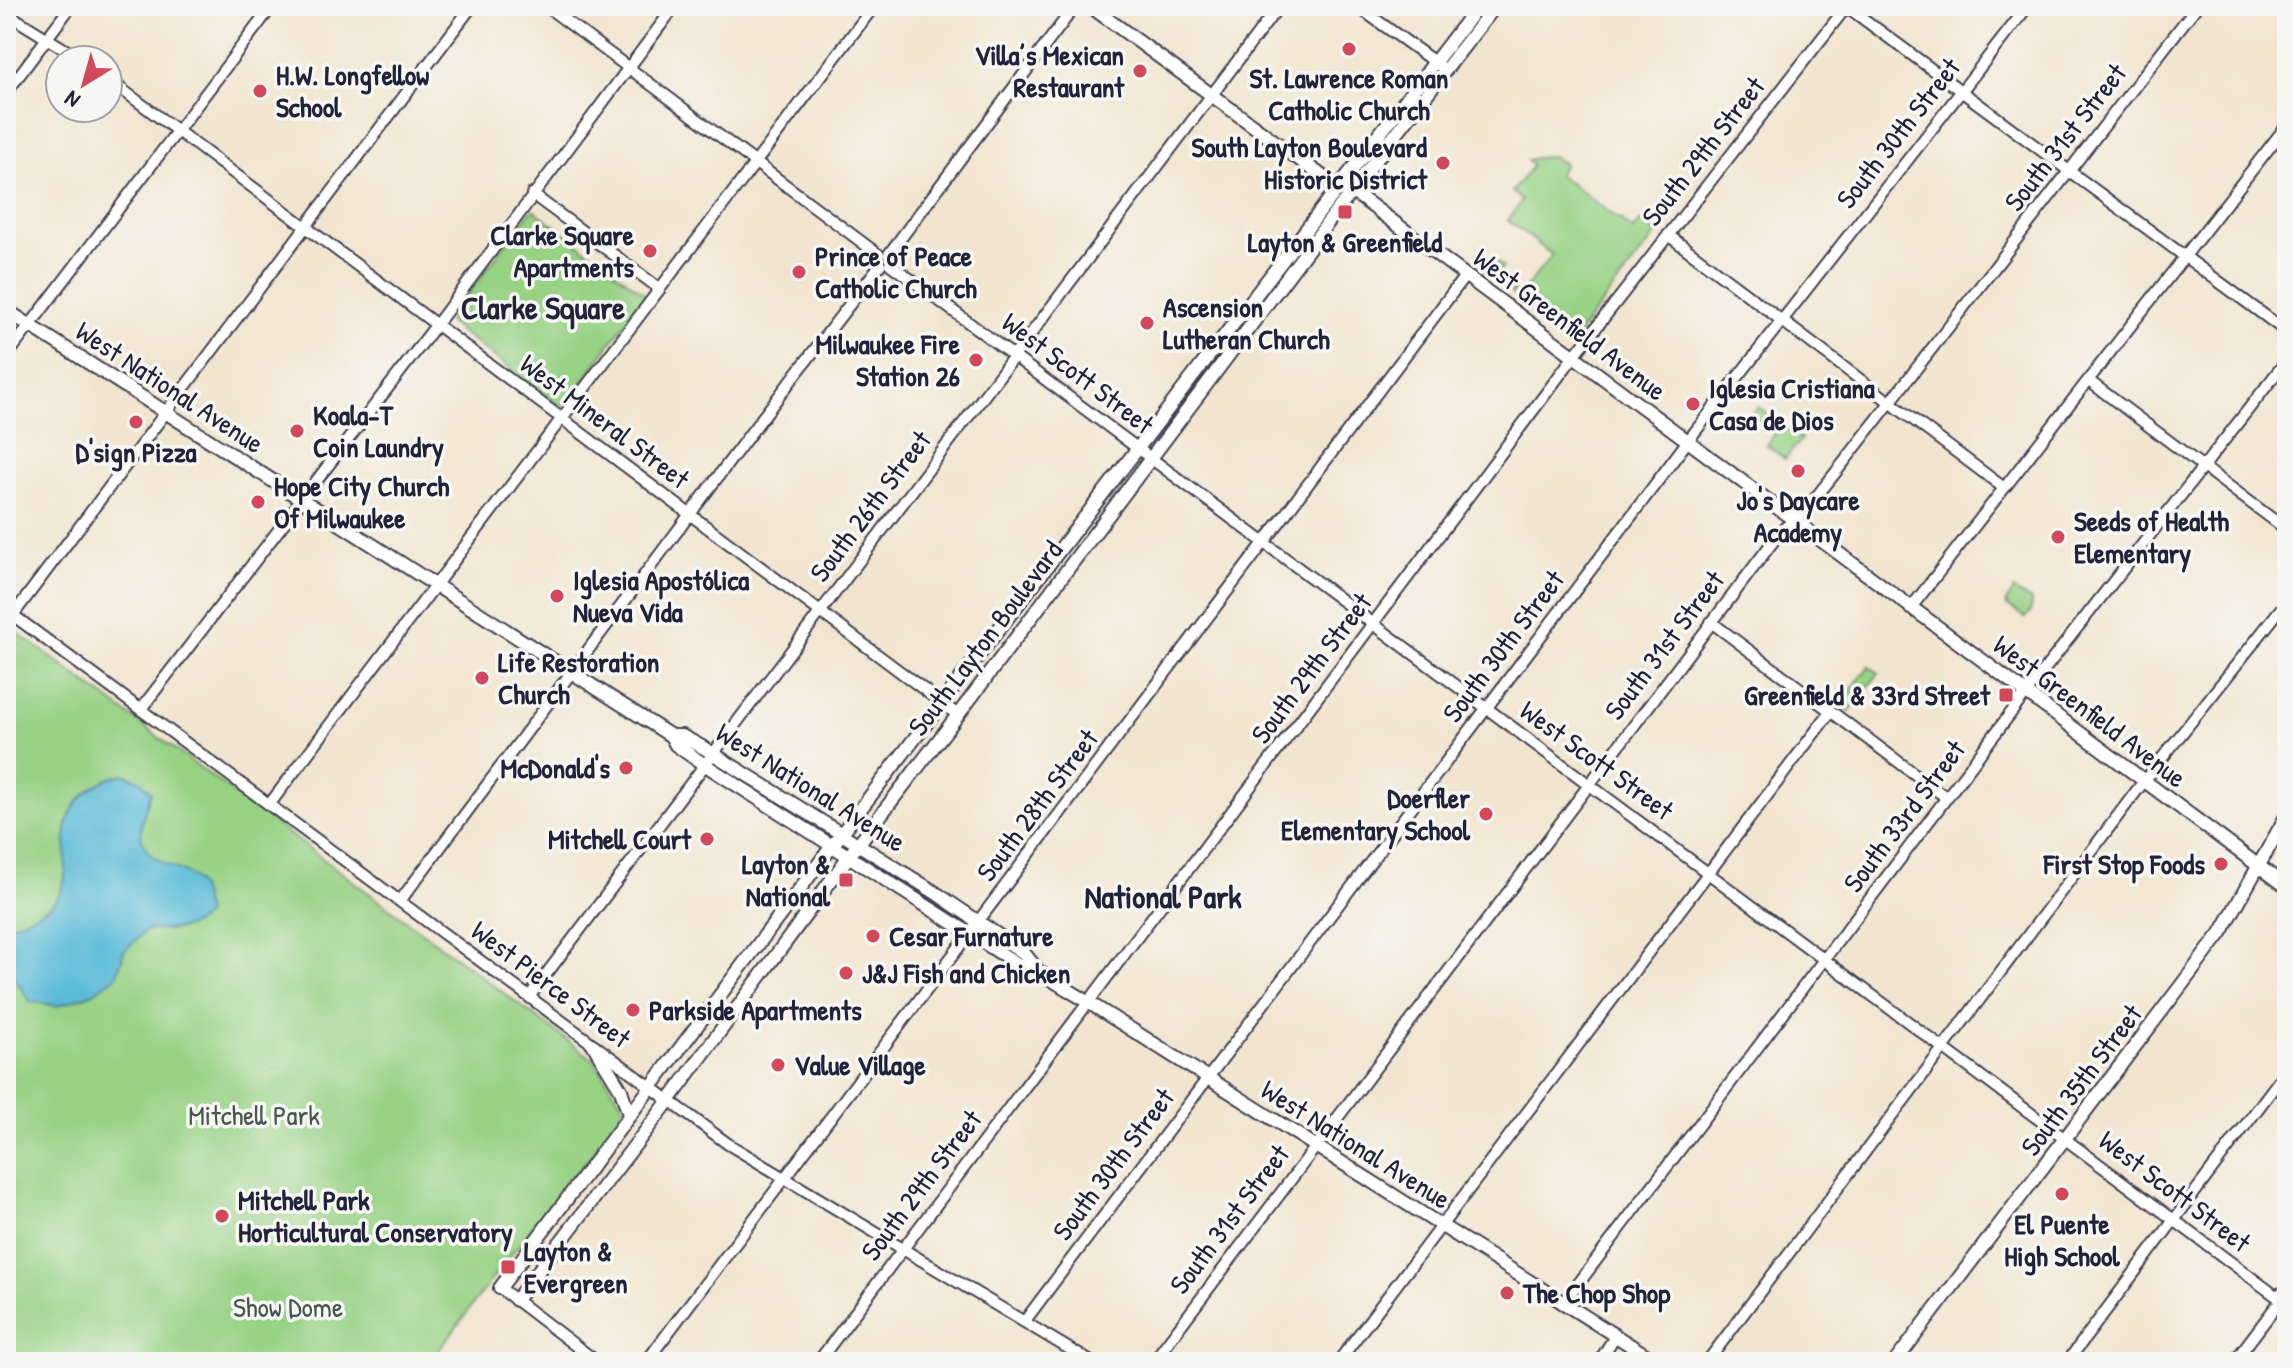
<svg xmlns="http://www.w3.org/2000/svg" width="2293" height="1368" viewBox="0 0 2293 1368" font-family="'Patrick Hand',sans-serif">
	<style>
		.green { fill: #98d285; stroke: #5d7a60; stroke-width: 2 }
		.water { fill: #5abbd8; stroke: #3e6e8a; stroke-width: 2 }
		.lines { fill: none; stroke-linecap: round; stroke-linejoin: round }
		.minor-casing { stroke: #413f51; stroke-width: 14 }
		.major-casing { stroke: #413f51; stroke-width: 16 }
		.minor { stroke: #fff; stroke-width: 10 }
		.major { stroke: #fff; stroke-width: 12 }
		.poi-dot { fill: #d1495b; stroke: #f6f6f2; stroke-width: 3 }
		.labels { text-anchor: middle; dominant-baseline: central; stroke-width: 7; stroke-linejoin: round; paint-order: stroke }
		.poi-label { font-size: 28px; font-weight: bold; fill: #22223b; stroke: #f6f6f2; text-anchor: start }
		.street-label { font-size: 28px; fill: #22223b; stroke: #f6f6f2 }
		.park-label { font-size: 28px; fill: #455751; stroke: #f6f6f2 }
		.quarter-label { font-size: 32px; font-weight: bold; fill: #22223b; stroke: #f6f6f2 }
	</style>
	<rect width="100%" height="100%" fill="#f6f6f2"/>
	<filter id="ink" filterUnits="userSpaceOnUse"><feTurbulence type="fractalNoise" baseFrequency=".0125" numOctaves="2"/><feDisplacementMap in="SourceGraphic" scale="16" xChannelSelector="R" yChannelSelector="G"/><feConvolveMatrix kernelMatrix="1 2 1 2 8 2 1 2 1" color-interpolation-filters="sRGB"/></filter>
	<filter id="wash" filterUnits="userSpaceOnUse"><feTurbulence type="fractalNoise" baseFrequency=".006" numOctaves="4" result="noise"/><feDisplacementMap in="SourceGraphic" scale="32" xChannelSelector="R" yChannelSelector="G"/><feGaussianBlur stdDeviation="1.8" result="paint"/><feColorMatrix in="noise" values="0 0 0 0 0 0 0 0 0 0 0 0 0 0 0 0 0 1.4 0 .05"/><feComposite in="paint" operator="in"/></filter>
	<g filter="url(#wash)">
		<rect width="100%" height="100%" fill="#f2e5cf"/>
		<!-- green -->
		<path class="green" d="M1543,156l12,2 9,6 -6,10 75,56 8,-9 16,12 -84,107 -95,-72 5,-5 13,-1 7,5 -7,9 24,19 32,-40 -44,-35 14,-19 -10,-9 20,-26 -5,-6z
			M534,210l112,85 -80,109 -6,2 -111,-83 1,-5 79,-105z
			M1758,407l43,32 -16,20 -18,-14 8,-12 -24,-17z
			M2014,590l17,11v10l-6,7 -20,-14z
			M6,624l588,436 30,46 -2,10 -120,150 -72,96h-424z
			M1869,666l10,7 -30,39 -9,-7z"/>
		<!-- water -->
		<path class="water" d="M123,774l17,6 11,12c-10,30 -21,54 13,71 9,5 22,8 29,15 9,8 11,25 13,36 -13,18 -39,16 -60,16l-22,21 -7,24 -23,18 -37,13 -27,-5c-21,-30 -29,-37 -21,-75 11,-5 36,-15 44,-23 19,-21 11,-47 13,-72 3,-30 30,-51 57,-57z"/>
	</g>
	<g filter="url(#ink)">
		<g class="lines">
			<defs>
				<path id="minor" d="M546,6l333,249
					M1357,6l83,60
					M1846,6l441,326
					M2283,6l4,3
					M6,13l76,47
					M108,79l850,636
					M6,93l65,-87
					M532,194l128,95
					M1668,235l336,253
					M889,254l186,-248
					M890,264l1386,1032
					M6,357l266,-351
					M2089,381l198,149
					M1910,609l377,-484
					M6,610l722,534 363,218
					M13,615l459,-609
					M1711,622l236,176
					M141,709l296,-385 238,-318
					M269,805l605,-799
					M400,901l356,-475 124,-161
					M529,997l750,-991
					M500,1288l97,74
					M2276,1296l5,-3 6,4
					M1563,1304l463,-611 261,-333
					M1024,1322l663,-880 341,-436
					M646,1362l819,-1086
					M818,1362l756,-1006 273,-350
					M1153,1362l628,-831 23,-19 40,-50 353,-456
					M1338,1362l493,-651
					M1599,1362l16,-26
					M1707,1362l437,-581 143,-180
					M2067,1362l220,-292
					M2234,1362l43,-57"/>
				<path id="major" d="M1090,6l236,173 34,18 927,690
					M6,310l665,426 5,9 20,14 323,206 20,7 41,25 569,360 21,5
					M671,736h11l22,12 232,145 88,60 15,19
					M594,1046l27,44 8,25
					M500,1288l332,-442 646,-840
					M516,1300l152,-198 181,-246 109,-141 393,-523 144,-186
					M1895,1362l326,-429 66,-118"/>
			</defs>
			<!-- minor casing -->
			<use href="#minor" class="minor-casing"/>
			<!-- major casing -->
			<use href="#major" class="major-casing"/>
			<!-- minor -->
			<use href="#minor" class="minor"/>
			<!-- major -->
			<use href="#major" class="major"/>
		</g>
	</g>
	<!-- markers -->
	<g class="poi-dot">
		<circle cx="1349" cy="49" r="8"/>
		<circle cx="1140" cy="71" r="8"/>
		<circle cx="260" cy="91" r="8"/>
		<circle cx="1443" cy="163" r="8"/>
		<rect x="1337" y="204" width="16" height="16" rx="4"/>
		<circle cx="650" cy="251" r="8"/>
		<circle cx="799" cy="272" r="8"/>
		<circle cx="1147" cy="323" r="8"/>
		<circle cx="976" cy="360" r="8"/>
		<circle cx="1693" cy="404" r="8"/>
		<circle cx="136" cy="422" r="8"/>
		<circle cx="297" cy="431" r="8"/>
		<circle cx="1798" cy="471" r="8"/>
		<circle cx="258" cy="502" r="8"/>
		<circle cx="2058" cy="537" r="8"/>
		<circle cx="557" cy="596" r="8"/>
		<circle cx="482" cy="678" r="8"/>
		<rect x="1998" y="687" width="16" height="16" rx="4"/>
		<circle cx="626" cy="768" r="8"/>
		<circle cx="1486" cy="814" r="8"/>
		<circle cx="707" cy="839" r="8"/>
		<circle cx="2221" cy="864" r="8"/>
		<rect x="838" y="872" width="16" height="16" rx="4"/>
		<circle cx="873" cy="936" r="8"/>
		<circle cx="846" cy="973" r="8"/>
		<circle cx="633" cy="1010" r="8"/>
		<circle cx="778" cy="1065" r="8"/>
		<circle cx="2062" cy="1194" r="8"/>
		<circle cx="222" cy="1216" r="8"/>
		<rect x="500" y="1259" width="16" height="16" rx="4"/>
		<circle cx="1507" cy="1293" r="8"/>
	</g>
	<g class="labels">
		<!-- poi labels -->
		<g class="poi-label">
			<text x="1124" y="55" text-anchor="end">Villa’s Mexican<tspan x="1124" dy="32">Restaurant</tspan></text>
			<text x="276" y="75">H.W. Longfellow<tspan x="276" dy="32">School</tspan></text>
			<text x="1349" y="78" text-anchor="middle">St. Lawrence Roman<tspan x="1349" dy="32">Catholic Church</tspan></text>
			<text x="1427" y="147" text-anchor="end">South Layton Boulevard<tspan x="1427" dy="32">Historic District</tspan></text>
			<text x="634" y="235" text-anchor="end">Clarke Square<tspan x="634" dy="32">Apartments</tspan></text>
			<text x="1345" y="242" text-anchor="middle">Layton &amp; Greenfield</text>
			<text x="815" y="256">Prince of Peace<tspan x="815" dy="32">Catholic Church</tspan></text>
			<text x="1163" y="307">Ascension<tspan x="1163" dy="32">Lutheran Church</tspan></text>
			<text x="960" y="344" text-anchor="end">Milwaukee Fire<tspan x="960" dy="32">Station 26</tspan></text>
			<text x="1709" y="388">Iglesia Cristiana<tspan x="1709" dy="32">Casa de Dios</tspan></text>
			<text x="313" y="415">Koala-T<tspan x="313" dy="32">Coin Laundry</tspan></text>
			<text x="136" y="452" text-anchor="middle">D'sign Pizza</text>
			<text x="274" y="486">Hope City Church<tspan x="274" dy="32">Of Milwaukee</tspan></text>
			<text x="1798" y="500" text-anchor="middle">Jo's Daycare<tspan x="1798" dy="32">Academy</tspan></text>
			<text x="2074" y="521">Seeds of Health<tspan x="2074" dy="32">Elementary</tspan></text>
			<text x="573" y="580">Iglesia Apostólica<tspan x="573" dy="32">Nueva Vida</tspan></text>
			<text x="498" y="662">Life Restoration<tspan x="498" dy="32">Church</tspan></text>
			<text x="1990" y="695" text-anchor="end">Greenfield &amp; 33rd Street</text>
			<text x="610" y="768" text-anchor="end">McDonald's</text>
			<text x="1470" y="798" text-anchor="end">Doerfler<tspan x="1470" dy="32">Elementary School</tspan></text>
			<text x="691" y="839" text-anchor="end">Mitchell Court</text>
			<text x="830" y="864" text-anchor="end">Layton &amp;<tspan x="830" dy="32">National</tspan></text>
			<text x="2205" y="864" text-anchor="end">First Stop Foods</text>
			<text x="889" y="936">Cesar Furnature</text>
			<text x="862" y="973">J&amp;J Fish and Chicken</text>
			<text x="649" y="1010">Parkside Apartments</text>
			<text x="794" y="1065">Value Village</text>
			<text x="238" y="1200">Mitchell Park<tspan x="238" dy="32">Horticultural Conservatory</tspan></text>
			<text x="2062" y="1224" text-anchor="middle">El Puente<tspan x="2062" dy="32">High School</tspan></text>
			<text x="524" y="1251">Layton &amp;<tspan x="524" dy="32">Evergreen</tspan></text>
			<text x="1523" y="1293">The Chop Shop</text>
		</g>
		<!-- street labels -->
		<g class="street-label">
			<text transform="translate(1898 133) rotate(-52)">South 30th Street</text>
			<text transform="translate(2065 137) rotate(-52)">South 31st Street</text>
			<text transform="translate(1703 151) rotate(-52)">South 29th Street</text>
			<text transform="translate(1570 324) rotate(37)">West Greenfield Avenue</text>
			<text transform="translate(1078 373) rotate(37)">West Scott Street</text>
			<text transform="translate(170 387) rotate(33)">West National Avenue</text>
			<text transform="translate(605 421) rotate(37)">West Mineral Street</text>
			<text transform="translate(870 506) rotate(-53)">South 26th Street</text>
			<text transform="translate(985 638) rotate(-53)">South Layton Boulevard</text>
			<text transform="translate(1664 645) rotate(-53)">South 31st Street</text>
			<text transform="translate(1503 646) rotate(-53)">South 30th Street</text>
			<text transform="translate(1311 668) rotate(-53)">South 29th Street</text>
			<text transform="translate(2090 711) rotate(37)">West Greenfield Avenue</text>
			<text transform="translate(1597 760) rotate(36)">West Scott Street</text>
			<text transform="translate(811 787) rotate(32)">West National Avenue</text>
			<text transform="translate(1037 805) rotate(-53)">South 28th Street</text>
			<text transform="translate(1904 816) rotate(-53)">South 33rd Street</text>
			<text transform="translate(551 984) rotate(37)">West Pierce Street</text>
			<text transform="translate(2081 1080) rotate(-53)">South 35th Street</text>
			<text transform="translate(1356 1144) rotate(32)">West National Avenue</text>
			<text transform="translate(1113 1164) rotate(-53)">South 30th Street</text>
			<text transform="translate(921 1185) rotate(-53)">South 29th Street</text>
			<text transform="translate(2175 1191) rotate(37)">West Scott Street</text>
			<text transform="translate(1229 1219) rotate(-53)">South 31st Street</text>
		</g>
		<!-- park labels -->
		<g class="park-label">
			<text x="254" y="1115">Mitchell Park</text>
			<text x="288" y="1307">Show Dome</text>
		</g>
		<!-- quarter labels -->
		<g class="quarter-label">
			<text x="543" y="307">Clarke Square</text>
			<text x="1163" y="896">National Park</text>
		</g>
	</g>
	<!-- margin -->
	<rect width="2293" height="1368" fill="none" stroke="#f6f6f2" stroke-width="32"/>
	<!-- north arrow -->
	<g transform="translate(84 84) rotate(217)"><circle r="38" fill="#f6f6f2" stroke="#a1a1a9" stroke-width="2"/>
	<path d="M0-6L14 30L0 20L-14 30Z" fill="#d1495b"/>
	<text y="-12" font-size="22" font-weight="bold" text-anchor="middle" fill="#22223b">N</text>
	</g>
</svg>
